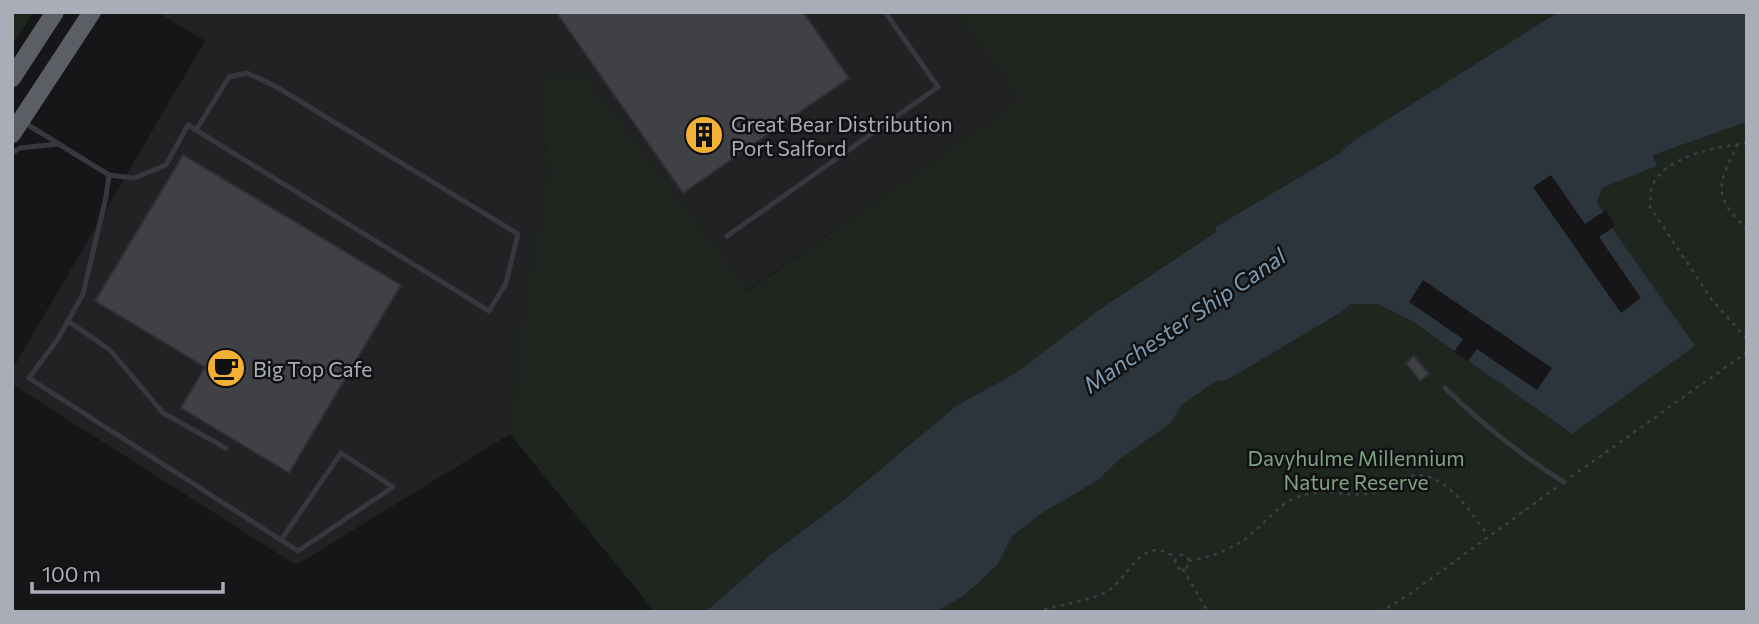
<svg xmlns="http://www.w3.org/2000/svg" width="1759" height="624" viewBox="0 0 1759 624" font-family="Commissioner,sans-serif">
	<style>
		.built { fill: #222225 }
		.green { fill: #1e261f }
		.water { fill: #2c353c }
		.pier { fill: #161618 }
		.building { fill: #404145; stroke: #303034; stroke-width: 2 }
		.lines { fill: none; stroke-linecap: round; stroke-linejoin: round }
		.path { stroke: #3d3f44; stroke-width: 2.5; stroke-dasharray: 3.5 5; stroke-linecap: butt }
		.service { stroke: #37383d; stroke-width: 5 }
		.trunk { stroke: #5b5e65; stroke-width: 18 }
		.labels { text-anchor: middle; dominant-baseline: central; stroke-width: 5; stroke-linejoin: round; paint-order: stroke }
		.poi-label { font-size: 21px; fill: #a8adb8; stroke: #111113; text-anchor: start }
		.park-label { font-size: 21px; fill: #7fa381; stroke: #111113 }
		.water-label { font-size: 23px; font-style: italic; fill: #7f9bb3; stroke: #111113 }
	</style>
	<rect width="100%" height="100%" fill="#161618"/>
	<!-- built -->
	<path class="built" d="M157,12h799l63,88 -272,191 -162,-216 -43,2 5,96 -26,155 -11,106 -214,131 -284,-181v-14l193,-329z"/>
	<!-- green -->
	<path class="green" d="M12,12h22l-22,33z
		M956,12h602l-205,129 -13,12 -123,74v4l-121,81 -82,62 -58,32 -111,93 -76,57 -64,56h-50l-145,-178 11,-106 26,-155 -5,-96 43,-2 163,216 271,-191z
		M1747,122v490h-812l27,-15 14,-12 22,-21 14,-28 29,-22 57,-34 22,-21 51,-36 11,-18 34,-24 11,-1 113,-67 11,-9h27l34,17 160,113 42,-203 -18,-29 6,-14 55,-22 -4,-11z"/>
	<!-- water -->
	<path class="water" d="M1558,12h189v110l-94,33 4,11 -55,22 -5,14 17,29 81,115 -123,88 -160,-113 -34,-17h-27l-11,9 -113,67 -11,1 -34,24 -11,18 -51,36 -22,21 -57,34 -29,22 -14,28 -22,21 -14,12 -27,15h-230l64,-56 76,-57 111,-93 58,-32 82,-62 120,-80v-5l124,-74 13,-12z"/>
	<!-- pier -->
	<path class="pier" d="M1551,175l34,49 21,-14 9,16 -16,11 42,61 -20,15 -88,-126z
		M1423,280l129,88 -15,22 -60,-41 -9,12 -14,-9 9,-13 -54,-37z"/>
	<!-- building -->
	<path class="building" d="M556,12h247l46,66 -166,115z
		M183,155l218,130 -112,188 -108,-65 24,-41 -110,-66z
		M1414,356l15,18 -9,7 -14,-18z"/>
	<g class="lines">
		<!-- path -->
		<path class="path" d="M1747,143c-30,4 -86,13 -96,47 -1,5 0,11 -1,17l62,93 35,39
			M1738,144c-20,41 -27,51 9,85
			M1571,477l176,-125
			M1175 562a7 7 0 1 1 14 0a7 7 0 1 1-14 0Z
			M1189,561c24,-4 49,-14 67,-31 12,-11 22,-24 37,-31 33,-15 51,0 79,-6 13,-2 22,-13 34,-16 37,-11 62,33 82,58
			M1183,569l25,43
			M1036,612c22,-8 49,-9 70,-20 25,-14 34,-60 70,-34
			M1380,612l27,-16 150,-109"/>
		<!-- service -->
		<path class="service" d="M12,115l97,60 25,3 32,-13 22,-40 301,186 17,-28 12,-49 -243,-148 -28,-13 -18,4 -33,53
			M12,153l8,-5 38,-4
			M109,175l-3,22 -23,97 -25,45 -29,39 252,162 17,11 95,-64 -52,-34 -60,87
			M727,236l211,-149 -53,-75
			M68,321l42,29 53,63 63,35
			M1445,388c37,36 75,67 119,94"/>
		<!-- trunk -->
		<path class="trunk" d="M12,78l43,-66
			M12,134l80,-122"/>
	</g>
	<!-- icons -->
	<defs>
		<symbol id="building-disc" viewBox="-11 -11 22 22"><circle r="9.5" fill="#f2b134" stroke="#111113"/><path d="M-4-6H4V6H1V3H-1V6H-4ZM-2.5-4.3h1.7v1.8h-1.7ZM.8-4.3h1.7v1.8H.8ZM-2.5-1h1.7V.8h-1.7ZM.8-1h1.7V.8H.8Z" fill="#111"/></symbol>
		<symbol id="cafe-disc" viewBox="-11 -11 22 22"><circle r="9.5" fill="#f2b134" stroke="#111113"/><path d="M-5.5-4.5H6V0H3Q3 3.5 0 3.5H-2.5Q-5.5 3.5-5.5 0ZM3-3.2v2h1.7v-2ZM-6 4.5H4V6H-6Z" fill="#111"/></symbol>
	</defs>
	<g fill-rule="evenodd">
		<use href="#building-disc" x="682" y="113" width="44" height="44"/>
		<use href="#cafe-disc" x="204" y="346" width="44" height="44"/>
	</g>
	<g class="labels">
		<!-- poi labels -->
		<g class="poi-label">
			<text x="731" y="123">Great Bear Distribution<tspan x="731" dy="24">Port Salford</tspan></text>
			<text x="253" y="368">Big Top Cafe</text>
		</g>
		<!-- park labels -->
		<g class="park-label">
			<text x="1356" y="457">Davyhulme Millennium<tspan x="1356" dy="24">Nature Reserve</tspan></text>
		</g>
		<!-- water labels -->
		<g class="water-label">
			<text transform="translate(1184 320) rotate(-34)">Manchester Ship Canal</text>
		</g>
	</g>
	<!-- border -->
	<rect width="1759" height="624" fill="none" stroke="#a8adb8" stroke-width="28"/>
	<!-- scale -->
	<path d="M32 582v10h191v-10" fill="none" stroke="#a8adb8" stroke-width="3.5"/>
	<text x="42" y="582" font-size="21" fill="#a8adb8" stroke="#111113" stroke-width="5" paint-order="stroke">100 m</text>
</svg>
